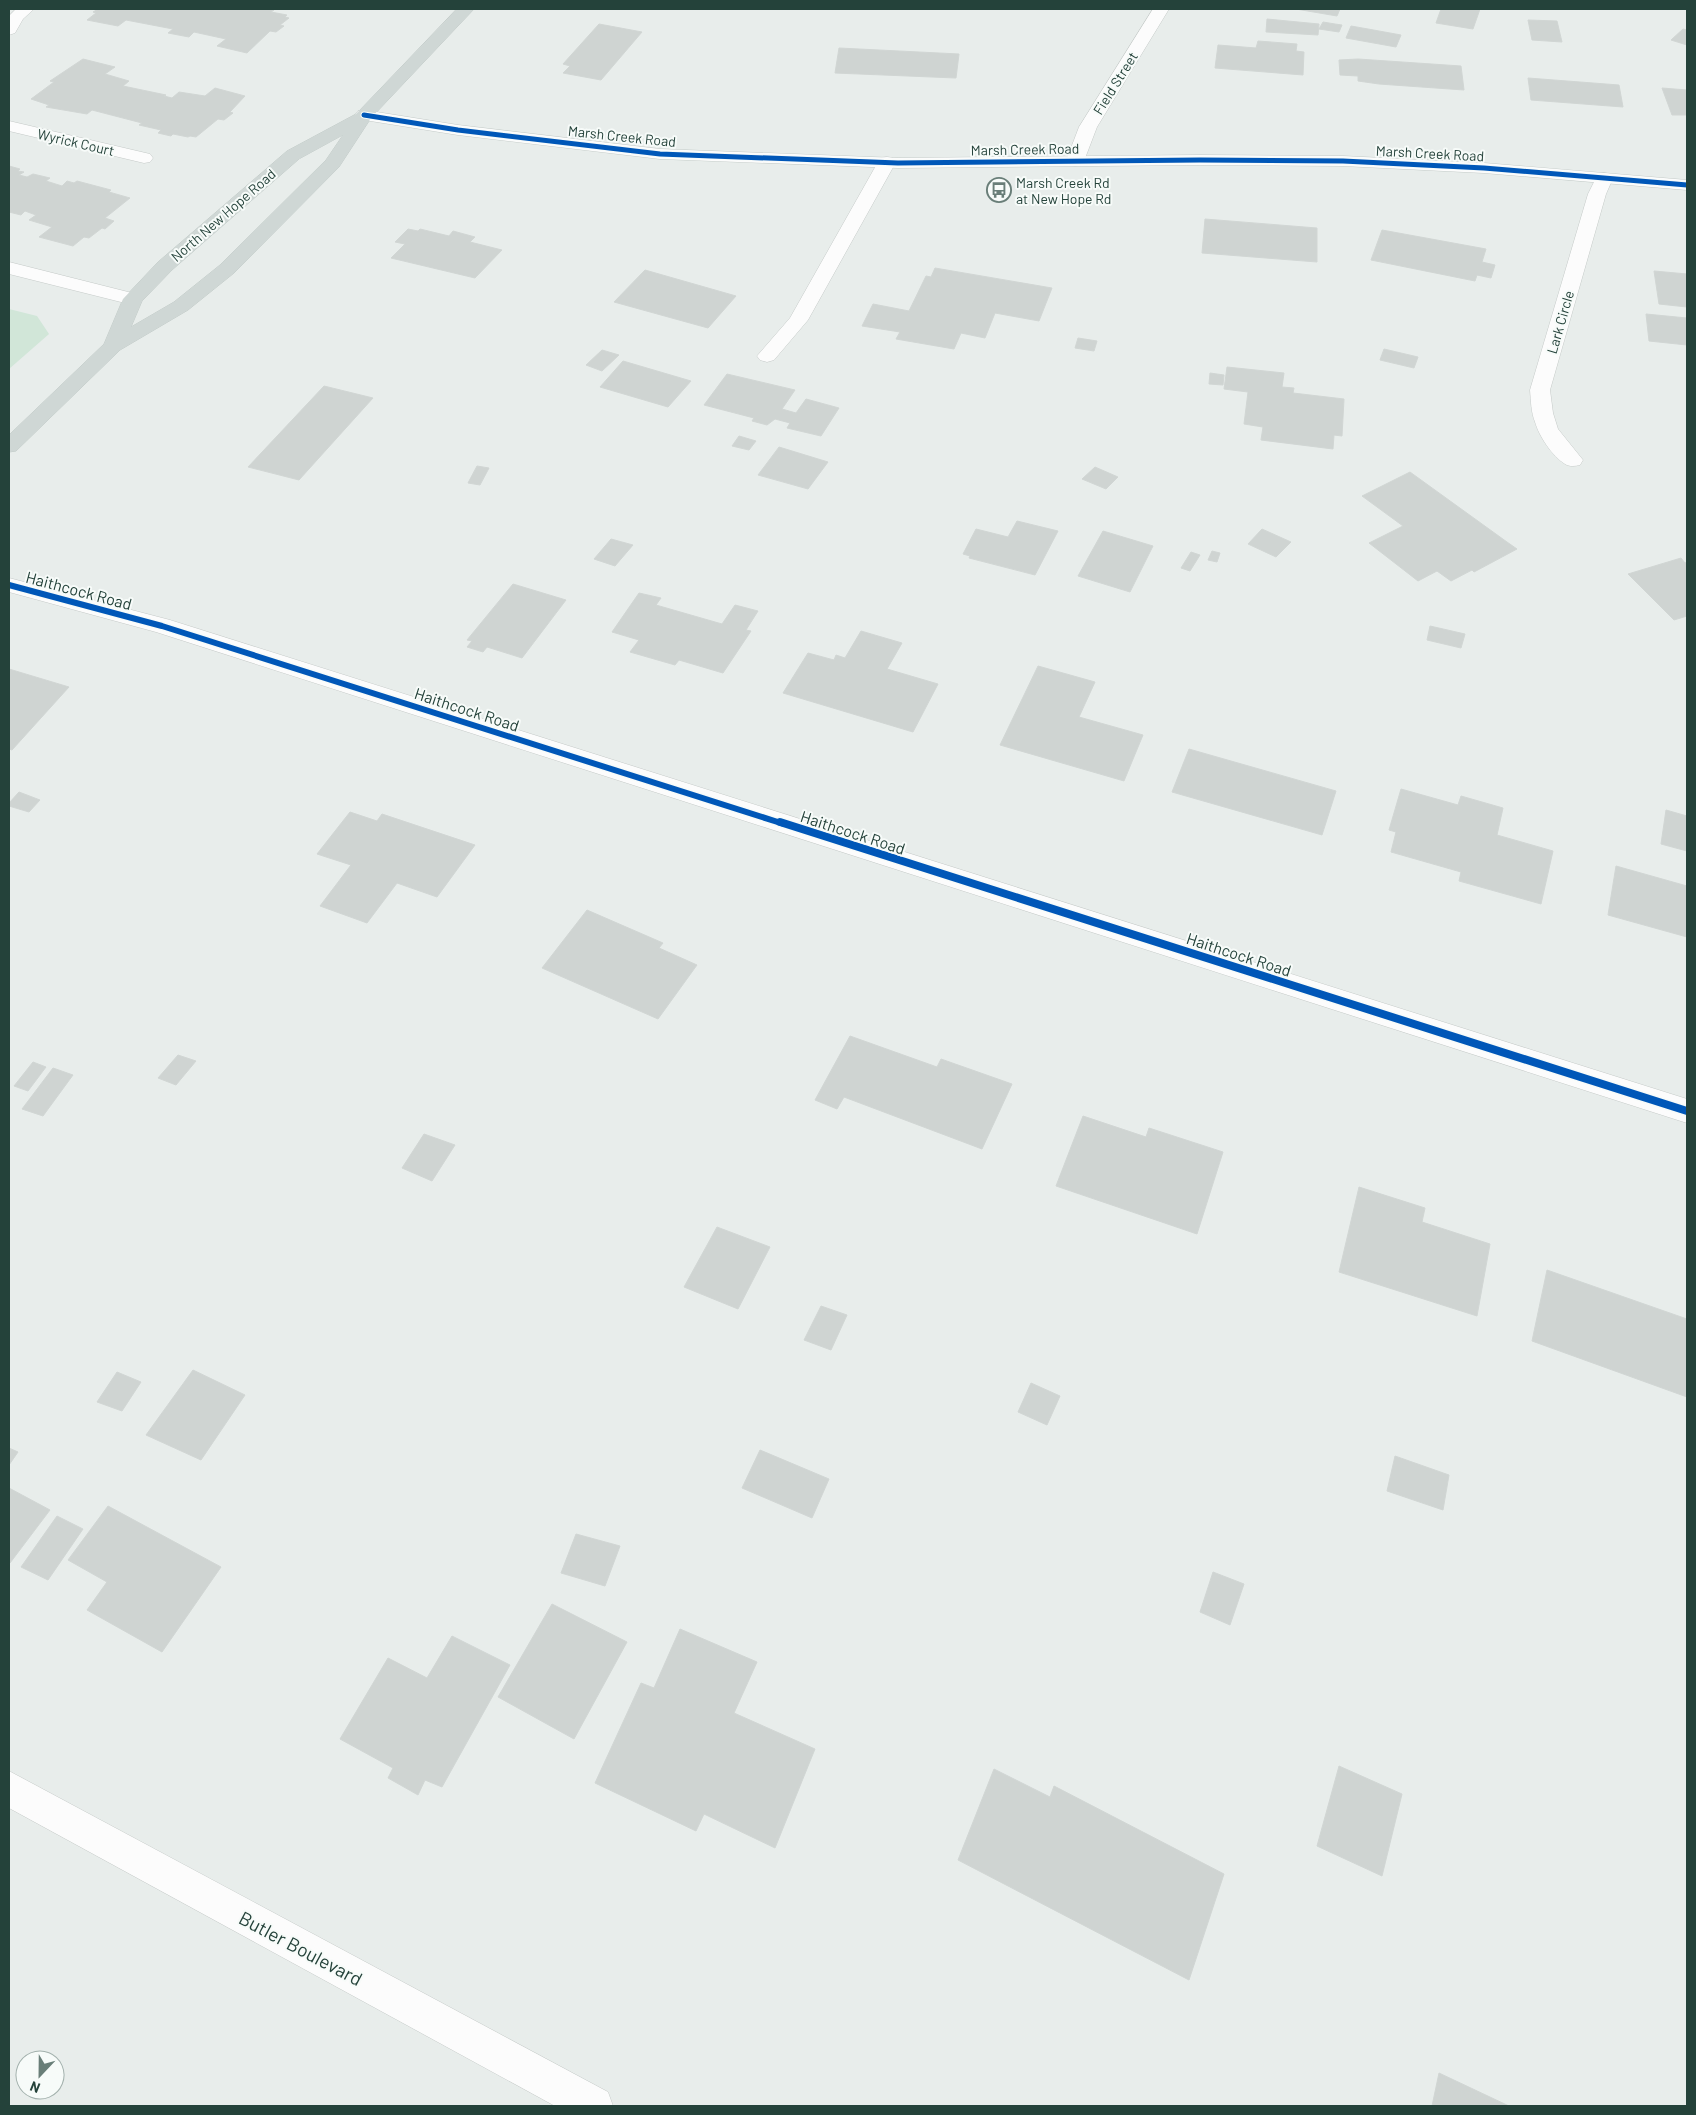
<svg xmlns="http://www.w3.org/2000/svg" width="1696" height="2115" viewBox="0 0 1696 2115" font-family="Barlow,sans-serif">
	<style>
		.green { fill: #d1e6d8 }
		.building { fill: #cfd4d2; stroke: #d1d6d4 }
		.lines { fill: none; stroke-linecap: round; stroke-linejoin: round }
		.lane-casing { stroke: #c5cac8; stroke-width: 1 }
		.street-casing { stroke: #c5cac8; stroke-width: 1 }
		.secondary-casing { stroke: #c3cbc8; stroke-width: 1 }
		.primary-casing { stroke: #c3ccc9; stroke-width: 1 }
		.lane { fill: #fcfcfc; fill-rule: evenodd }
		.street { fill: #fcfcfc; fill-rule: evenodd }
		.secondary { fill: #fcfcfc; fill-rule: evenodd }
		.primary { fill: #cfd7d5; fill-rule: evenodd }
		.cycleway-far2-casing { stroke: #f7fbf9; stroke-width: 7 }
		.cycleway-far1-casing { stroke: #f7fbf9; stroke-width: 9 }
		.cycleway-casing { stroke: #f7fbf9; stroke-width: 11 }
		.cycleway-far2 { stroke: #0057b8; stroke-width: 5 }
		.cycleway-far1 { stroke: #0057b8; stroke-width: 6 }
		.cycleway { stroke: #0057b8; stroke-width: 8 }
		.labels { text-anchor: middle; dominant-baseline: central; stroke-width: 4; stroke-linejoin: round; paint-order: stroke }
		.far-street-label { font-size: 14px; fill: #24423a; stroke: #f7fbf9 }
		.far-poi-label { font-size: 14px; fill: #24423a; stroke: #f7fbf9; text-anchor: start }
		.street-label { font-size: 16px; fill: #24423a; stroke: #f7fbf9 }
		.near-street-label { font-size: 19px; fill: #24423a; stroke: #f7fbf9 }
	</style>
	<rect width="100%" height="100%" fill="#e8edeb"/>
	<!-- green -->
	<path class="green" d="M9,309l28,7 12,18 -40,35z"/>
	<!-- building -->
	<path class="building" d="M98,9h170l6,1 -3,2 16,3 -2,2 4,1 -9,7 4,1 -8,6 -6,-1 -23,22 -30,-7 9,-7 -32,-7 -5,5 -21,-4 5,-4 -47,-9 -8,6 -31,-6 9,-7 -3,-1z
		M1296,9h44l-3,7z
		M1441,9h39l-7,20 -37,-6z
		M1267,19l52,5 -1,11 -52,-3z
		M1528,20l29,1 5,21 -30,-2z
		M1323,22l12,2 7,1 -3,7 -20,-3z
		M599,24l43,8 -41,48 -38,-7 7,-7 -7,-2z
		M1351,26l17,3 33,6 -5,12 -50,-9z
		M1683,29l4,1v15l-16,-5z
		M1258,41l39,3 -1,7 8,1 -1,23 -88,-7 3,-23 38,3z
		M839,48l120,6 -3,24 -121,-5z
		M83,59l32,8 -10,7 24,7 -6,5 43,9 -2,1 8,2 7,-6 26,4 10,-8 30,8 -15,16 3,1 -9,7 -6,-1 -22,18 -6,-1 -2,1 -15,-3 -2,2 -13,-3 3,-3 -22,-5 3,-2 -50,-13 -5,4 -41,-7 3,-2 -18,-6 23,-17 -4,-1z
		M1358,59l103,7 3,24 -85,-6 -21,-3v-5l-18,-1 -1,-15z
		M1528,78l91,7 4,22 -92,-7z
		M1662,88l25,2v25h-15z
		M9,166l11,3 -2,2 6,1 -5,3 8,2 6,-3 17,4 -4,3 16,5 5,-5 7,2 3,-2 34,9 -2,2 21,6 -25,20 9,3 -9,8 -3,-1 -13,10 -5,-1 -11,9 -34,-9 13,-10 -23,-7 7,-5 -11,-4 -4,4 -12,-3z
		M1205,219l112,9v34l-115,-9z
		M408,229l10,2 2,-2 29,7 4,-5 22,6 -5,5 32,8 -27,28 -84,-20 14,-14 -10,-2z
		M1382,230l104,19 -4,13 13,3 -4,13 -14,-3 -2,6 -104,-21z
		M935,268l117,20 -13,33 -44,-8 -10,25 -24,-5 -7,16 -58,-10 4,-7 -38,-6 11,-22 36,7 17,-35 5,1z
		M645,270l91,26 -28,32 -94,-26z
		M1654,271l33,3v33l-28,-3z
		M1646,314l41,4v27l-38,-4z
		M1078,338l19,3 -3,10 -19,-3z
		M1384,349l34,8 -4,11 -34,-8z
		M602,350l17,5 -17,16 -16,-6z
		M623,361l68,20 -23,26 -68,-20z
		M1227,367l57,6 -2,14 12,1 -1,5 51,6 -2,37 -8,-1 -1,14 -72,-9 2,-13 -19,-3 4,-32 -24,-3z
		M1210,373l14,2 -1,10 -14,-1z
		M727,374l68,16 -13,19 14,4 10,-14 33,9 -18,28 -34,-8 3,-5 -15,-4 -8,6 -15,-4 2,-3 -50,-13z
		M324,386l49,12 -74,82 -51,-13z
		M739,436l17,5 -7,9 -17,-4z
		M779,447l49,15 -20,27 -50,-14z
		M477,466l12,2 -9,17 -12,-2z
		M1095,467l23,10 -12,12 -24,-10z
		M1410,472l97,70 10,7 -43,23 -2,-2 -21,11 -14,-10 -19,10 -49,-38 34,-17 -41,-30z
		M1017,521l41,10 -23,44 -66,-17 1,-2 -7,-2 13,-25 32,8z
		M1262,529l29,13 -15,15 -28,-13z
		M1103,531l50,15 -23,46 -52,-16z
		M611,539l22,6 -18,21 -21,-7z
		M1212,551l8,2 -3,9 -9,-2z
		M1191,552l9,3 -10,16 -9,-3z
		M1681,558l4,5 2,-1v54l-13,4 -46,-46z
		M513,584l53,16 -44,58 -35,-11 -4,5 -16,-5 5,-6 -5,-1z
		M639,593l22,5 -5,7 66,19 13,-19 23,6 -12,19 5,1 -28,42 -44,-13 -4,5 -45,-13 9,-12 -27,-8z
		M1430,626l35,8 -4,14 -34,-8z
		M861,631l41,12 -15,26 51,15 -25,48 -130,-39 25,-40 26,7 2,-5 9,3z
		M1038,666l57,16 -16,35 64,18 -19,46 -124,-36z
		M9,669l60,18 -57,63 -3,-1z
		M1189,749l147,42 -14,44 -150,-43z
		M1401,789l57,16 3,-9 42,12 -6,27 56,16 -12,53 -82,-23 2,-9 -70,-20 5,-20 -7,-2z
		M19,792l21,8 -11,12 -20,-6v-3z
		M1666,810l21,6v35l-26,-7z
		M350,812l27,9 5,-7 93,31 -38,52 -40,-14 -30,40 -47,-17 31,-41 -34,-11z
		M1616,866l71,20v51l-79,-22z
		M587,910l76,33 -4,5 38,17 -39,54 -116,-51z
		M850,1036l87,31 4,-8 71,25 -30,65 -138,-52 -7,12 -22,-9z
		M178,1055l18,6 -20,24 -18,-7z
		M33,1062l13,5 -18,24 -14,-5z
		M53,1068l20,7 -30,41 -21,-7z
		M1083,1116l63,21 3,-9 74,24 -26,82 -141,-48z
		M424,1134l31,11 -23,36 -30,-13z
		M1359,1187l66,21 -3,14 68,22 -13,72 -138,-44z
		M717,1227l53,20 -32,62 -54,-22z
		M1547,1270l140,49v78l-155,-56z
		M821,1306l26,9 -16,35 -27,-10z
		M193,1370l52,25 -44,65 -55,-25z
		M117,1372l24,10 -19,29 -25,-9z
		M1031,1383l29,13 -13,29 -29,-13z
		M9,1448l9,4 -9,13z
		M760,1450l69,29 -17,39 -70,-30z
		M1395,1456l54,19 -6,35 -56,-19z
		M9,1488l41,22 -40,53 -1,-1z
		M108,1506l113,61 -59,85 -75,-42 20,-28 -39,-22z
		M57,1516l26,13 -35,51 -27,-13z
		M576,1534l44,12 -15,40 -44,-13z
		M1213,1572l31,12 -14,41 -30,-13z
		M552,1604l75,38 -53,97 -76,-42z
		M680,1629l77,33 -23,51 81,36 -40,99 -71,-34 -8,17 -101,-48 46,-100 13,5z
		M452,1636l58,29 -68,122 -17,-7 -7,15 -30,-17 5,-10 -53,-29 48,-81 39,20z
		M1339,1766l63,28 -20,82 -65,-30z
		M994,1769l56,28 4,-11 170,88 -35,106 -231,-120z
		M1439,2073l70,33h-77z"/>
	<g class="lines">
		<defs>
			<path id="lane" d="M887,157l6,1 3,4 -88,158 -34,40 -7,2 -7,-2 -3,-4 33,-38 88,-156 3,-4z"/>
			<path id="street" d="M16,9h18l-11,10 -8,14 -6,2v-19z
				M1153,9h16l-72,118 -13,34 -3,4 -6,1 -6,-1 -3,-4 13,-34z
				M9,121l141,33 3,4 -3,4 -6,1 -135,-32z
				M1604,173l6,1 3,4 -7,16 -56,196 3,23 5,16 25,31 -3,5c-5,1 -10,2 -15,-1 -13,-8 -26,-28 -30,-42 -4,-10 -4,-21 -5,-32l58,-196 10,-20z
				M9,262l131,33 3,4 -3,4 -7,2 -124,-31z
				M9,578l161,42 1517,479v24l-1531,-491 -147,-40z
				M9,1771l599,321 5,14h-58l-546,-298z"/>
			<path id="secondary" d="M364,110l94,15 202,24 238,9 302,-3 143,1 141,7 203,17v10l-203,-17 -141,-7 -143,-1 -302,3 -238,-9 -202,-24 -100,-16 -3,-4 3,-4z"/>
			<path id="primary" d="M457,9h17l-103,109 -32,49 -105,106 -46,37 -68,40 -104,101 -7,1v-17l95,-91 19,-45 35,-37 129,-111 69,-37zM343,135l-17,25 -106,105 -46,37 -43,25 11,-26 30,-31 127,-111z"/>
		</defs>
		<!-- lane casing -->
		<use href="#lane" class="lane-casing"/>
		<!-- street casing -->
		<use href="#street" class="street-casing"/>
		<!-- secondary casing -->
		<use href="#secondary" class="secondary-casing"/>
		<!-- primary casing -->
		<use href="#primary" class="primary-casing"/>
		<!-- lane -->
		<use href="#lane" class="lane"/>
		<!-- street -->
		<use href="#street" class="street"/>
		<!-- secondary -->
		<use href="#secondary" class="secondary"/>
		<!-- primary -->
		<use href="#primary" class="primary"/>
		<defs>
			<path id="cycleway-far2" d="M364,115l94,15 202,24 238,9 302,-3 143,1 141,7 203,17"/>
			<path id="cycleway-far1" d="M9,585l153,41 622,198"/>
			<path id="cycleway" d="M780,822l907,289"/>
		</defs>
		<!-- cycleway-far2 casing -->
		<use href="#cycleway-far2" class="cycleway-far2-casing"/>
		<!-- cycleway-far1 casing -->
		<use href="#cycleway-far1" class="cycleway-far1-casing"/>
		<!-- cycleway casing -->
		<use href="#cycleway" class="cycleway-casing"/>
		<!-- cycleway-far2 -->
		<use href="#cycleway-far2" class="cycleway-far2"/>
		<!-- cycleway-far1 -->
		<use href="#cycleway-far1" class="cycleway-far1"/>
		<!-- cycleway -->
		<use href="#cycleway" class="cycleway"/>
	</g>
	<!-- icons -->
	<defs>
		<symbol id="bus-ring" viewBox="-11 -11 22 22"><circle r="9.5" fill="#f7fbf9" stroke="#697e78" stroke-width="1.5"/><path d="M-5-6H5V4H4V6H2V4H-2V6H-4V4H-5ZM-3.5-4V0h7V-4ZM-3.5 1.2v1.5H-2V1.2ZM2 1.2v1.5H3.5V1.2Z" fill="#697e78"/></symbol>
	</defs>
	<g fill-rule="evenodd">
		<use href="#bus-ring" x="985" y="176" width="28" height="28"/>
	</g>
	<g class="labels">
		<!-- far-street labels -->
		<g class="far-street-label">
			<text transform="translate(1115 83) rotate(-58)">Field Street</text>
			<text transform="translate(622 136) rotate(6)">Marsh Creek Road</text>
			<text transform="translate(76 142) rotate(13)">Wyrick Court</text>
			<text transform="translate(1025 149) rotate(-1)">Marsh Creek Road</text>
			<text transform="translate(1430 153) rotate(3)">Marsh Creek Road</text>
			<text transform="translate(223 215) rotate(-41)">North New Hope Road</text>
			<text transform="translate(1560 322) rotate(-74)">Lark Circle</text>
		</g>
		<!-- far-poi labels -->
		<g class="far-poi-label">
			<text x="1016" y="182">Marsh Creek Rd<tspan x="1016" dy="16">at New Hope Rd</tspan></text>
		</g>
		<!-- street labels -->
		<g class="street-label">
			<text transform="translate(79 590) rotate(15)">Haithcock Road</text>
			<text transform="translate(467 709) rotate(18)">Haithcock Road</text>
			<text transform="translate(853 832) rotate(18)">Haithcock Road</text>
			<text transform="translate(1239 954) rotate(18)">Haithcock Road</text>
		</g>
		<!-- near-street labels -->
		<g class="near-street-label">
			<text transform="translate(301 1948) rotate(28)">Butler Boulevard</text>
		</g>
	</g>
	<!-- border -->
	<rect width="1696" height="2115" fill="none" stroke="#24423a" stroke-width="20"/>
	<!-- north arrow -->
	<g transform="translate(40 2075) rotate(202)"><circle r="24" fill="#f7fbf9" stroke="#a3b1ad"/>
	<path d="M0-4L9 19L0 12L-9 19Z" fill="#697e78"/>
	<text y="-8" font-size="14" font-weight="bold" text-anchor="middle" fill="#24423a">N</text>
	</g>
</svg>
